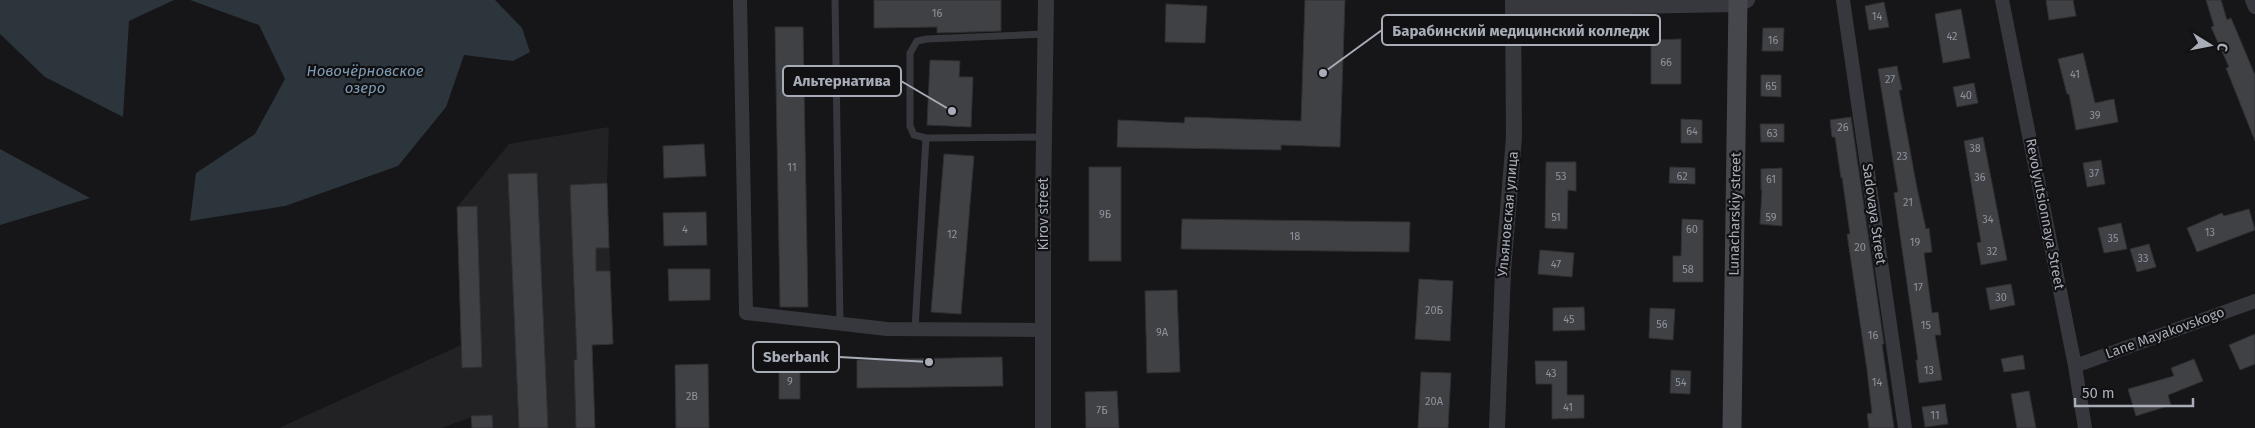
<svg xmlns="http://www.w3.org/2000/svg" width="2255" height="428" viewBox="0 0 2255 428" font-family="'Fira Sans',sans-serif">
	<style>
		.built { fill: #222225 }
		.water { fill: #2c353c }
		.building { fill: #404145; stroke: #303034 }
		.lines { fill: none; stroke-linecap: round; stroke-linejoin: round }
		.service { stroke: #37383d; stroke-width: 7 }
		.minor { stroke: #37383d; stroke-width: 14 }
		.tertiary { stroke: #37383d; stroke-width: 16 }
		.secondary { stroke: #45474d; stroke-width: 19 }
		.labels { text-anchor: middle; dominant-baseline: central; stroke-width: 4.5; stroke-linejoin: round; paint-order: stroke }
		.number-label { font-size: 11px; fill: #8e929b }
		.street-label { font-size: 14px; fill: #a8adb8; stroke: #111113 }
		.water-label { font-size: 15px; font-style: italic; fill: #7f9bb3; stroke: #111113 }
		.leader { fill: none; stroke: #a8adb8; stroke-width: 2 }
		.callout-dot { fill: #a8adb8; stroke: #111113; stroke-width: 2 }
		.callout { fill: #111113; stroke: #a8adb8; stroke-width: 2 }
		.callout-label { font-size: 15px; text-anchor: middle; font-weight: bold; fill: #a8adb8 }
	</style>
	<rect width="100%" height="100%" fill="#161618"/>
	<!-- built -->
	<path class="built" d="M609,127l-2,56 6,161 -22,1 4,83h-123l-1,-11 -29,11h-163l182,-83 -4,-138 52,-63z"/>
	<!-- water -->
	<path class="water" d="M0,0h174l-45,21 -6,96 -78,-40 -45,-43z
		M190,0h305l27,28 8,24 -17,9 -49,-6 -18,52 -48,59 -113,40 -95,15 6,-48 59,-39 30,-55 -26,-54z
		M0,149l90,49 -90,27z"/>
	<!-- building -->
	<path class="building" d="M874,0h127v31l-64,2v-6l-63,1z
		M1305,0h40l-5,147 -59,-2v5l-164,-3 1,-27 66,3 1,-6 116,4z
		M2046,0h27l3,16 -27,4z
		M2206,0h15l6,20 4,-2 24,57v66l-29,-73 3,-1 -18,-40 3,-1z
		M1884,2l5,25 -20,3 -4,-24z
		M1166,4l41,2 -2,37 -40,-1z
		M1961,9l9,49 -27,5 -8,-49z
		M775,27h28l5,280h-28z
		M1763,28h21l-1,23h-21z
		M1681,39v45h-30v-44z
		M2083,53l12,50 19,-4 4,23 -42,8 -7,-36h-2l-9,-35z
		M930,60l30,1 -1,16h14l-2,50 -44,-2z
		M1897,66l5,24h-3l18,98 9,41 3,-1 3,24 -8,1 8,60 6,-1 3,23h-6l7,45 -23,3 -3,-23h2l-24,-167 4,-1 -20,-123z
		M1761,75h20v22l-20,-1z
		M1974,83l4,20 -21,4 -4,-20z
		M1851,117l33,227h-2l12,84h-25l-2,-14 5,-1 -5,-43 -20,-136h3l-8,-57 -1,1 -6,-41h-3l-2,-17z
		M1681,119l21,1v23h-21z
		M1760,124h24v18h-23z
		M1983,137l24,123 -26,5 -4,-22 4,-1 -17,-101z
		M704,144l2,32 -42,2 -1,-32z
		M944,154l30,2 -13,158 -30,-2z
		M2101,160l4,24 -18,3 -4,-24z
		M1546,162h30v29l-8,-1 -1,39 -22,-1z
		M1089,167h32v94h-32z
		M1670,167l25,1v16l-26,-1z
		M1782,168v58l-22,-2 2,-34h-1v-21z
		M537,173l11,255h-29l-11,-254z
		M607,183l2,65h-13v23h14l3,73 -21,1 3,83h-19l-2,-68h3l-7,-175z
		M477,206l5,161 -20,1 -5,-161z
		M2249,209l6,21 -58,22 -10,-24 35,-15 2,3z
		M706,212l1,33 -43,1 -1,-33z
		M1182,219l228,3 -1,30 -228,-3z
		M1682,219l21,1v62h-30v-26h8z
		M2121,223l6,26 -23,4 -6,-25z
		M2149,244l7,23 -19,5 -7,-23z
		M1540,250l34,3 -2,24 -34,-3z
		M668,269h42v31l-41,1z
		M1419,279l34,2 -3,60 -35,-2z
		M2011,284l4,21 -25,5 -4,-22z
		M1177,290l3,82 -33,1 -2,-82z
		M1584,307l1,23 -32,1v-23z
		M1650,308l25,1 -2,31 -24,-2z
		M2255,334v30l-15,6 -11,-25z
		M2023,355l2,14 -21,3 -3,-13z
		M1002,357l1,29 -146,2v-28z
		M2194,359l9,22 -35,14 3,10 -35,11 -8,-27 46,-13 -3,-8z
		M1535,361h32v34h17v23l-32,1v-35h-16z
		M800,363v36h-21v-35z
		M708,364l1,64h-33l-1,-63z
		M1671,370l20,1 -1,23 -20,-1z
		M1421,372l30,1 -3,55h-30z
		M1117,391l2,37h-33l-1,-36z
		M2029,391l7,37h-19l-6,-34z
		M1945,404l3,20 -23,3 -3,-20z
		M492,415l1,13h-21l-1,-12z"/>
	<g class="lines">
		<!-- service -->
		<path class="service" d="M835,0l5,324
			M926,138l117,-1
			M915,329l11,-191 -12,-3 -4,-9v-73l7,-12 10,-2 118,-5"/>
		<!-- minor -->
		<path class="minor" d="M740,0l6,313 141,16 156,1
			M1843,0l62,428
			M2002,0l73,366 10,62
			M2252,0l3,7
			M2075,366l180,-65"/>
		<!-- tertiary -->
		<path class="tertiary" d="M1513,8l225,-4 9,-4
			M1043,428v-223l3,-205
			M1497,428l6,-157 11,-134 -1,-137"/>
		<!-- secondary -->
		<path class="secondary" d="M1732,428l6,-428"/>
	</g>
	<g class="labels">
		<!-- number labels -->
		<g class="number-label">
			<text x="937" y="13">16</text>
			<text x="1877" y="16">14</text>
			<text x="1952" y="36">42</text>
			<text x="1773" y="40">16</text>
			<text x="1666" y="62">66</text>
			<text x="2075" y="74">41</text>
			<text x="1890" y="79">27</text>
			<text x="1771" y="86">65</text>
			<text x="1966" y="95">40</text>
			<text x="2095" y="115">39</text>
			<text x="1843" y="127">26</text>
			<text x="1692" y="131">64</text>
			<text x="1772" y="133">63</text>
			<text x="1975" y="148">38</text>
			<text x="1902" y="156">23</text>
			<text x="792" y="167">11</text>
			<text x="2094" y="173">37</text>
			<text x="1561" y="176">53</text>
			<text x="1682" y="176">62</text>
			<text x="1980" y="177">36</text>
			<text x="1771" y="179">61</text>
			<text x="1908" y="202">21</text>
			<text x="1105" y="214">9Б</text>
			<text x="1556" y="217">51</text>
			<text x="1771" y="217">59</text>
			<text x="1988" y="219">34</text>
			<text x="685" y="229">4</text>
			<text x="1692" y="229">60</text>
			<text x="2210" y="232">13</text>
			<text x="952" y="234">12</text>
			<text x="1295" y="236">18</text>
			<text x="2113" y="238">35</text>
			<text x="1915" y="242">19</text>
			<text x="1860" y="247">20</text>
			<text x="1992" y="251">32</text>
			<text x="2143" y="258">33</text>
			<text x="1556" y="264">47</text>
			<text x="1688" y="269">58</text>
			<text x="1918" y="287">17</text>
			<text x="2001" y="297">30</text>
			<text x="1434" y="310">20Б</text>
			<text x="1569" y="319">45</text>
			<text x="1662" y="324">56</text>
			<text x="1926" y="325">15</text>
			<text x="1162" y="332">9А</text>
			<text x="1873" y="335">16</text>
			<text x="1929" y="370">13</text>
			<text x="1551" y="373">43</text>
			<text x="790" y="381">9</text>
			<text x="1681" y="382">54</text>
			<text x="1877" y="382">14</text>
			<text x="692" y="396">2В</text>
			<text x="1434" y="401">20А</text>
			<text x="1568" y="407">41</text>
			<text x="1102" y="410">7Б</text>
			<text x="1935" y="415">11</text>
		</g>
		<!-- street labels -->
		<g class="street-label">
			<text transform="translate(1043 214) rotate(-90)">Kirov street</text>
			<text transform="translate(1508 214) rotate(-85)">Ульяновская улица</text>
			<text transform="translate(1735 214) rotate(-89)">Lunacharskiy street</text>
			<text transform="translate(1874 214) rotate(82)">Sadovaya Street</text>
			<text transform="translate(2045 214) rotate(79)">Revolyutsionnaya Street</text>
			<text transform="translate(2165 333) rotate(-20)">Lane Mayakovskogo</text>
		</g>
		<!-- water labels -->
		<g class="water-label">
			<text x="365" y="71">Новочёрновское<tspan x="365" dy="17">озеро</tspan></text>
		</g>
	</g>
	<!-- callouts -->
	<path class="leader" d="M1323 73L1382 30M952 111L901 81M929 362L839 357"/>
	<g class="callout-dot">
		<circle cx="1323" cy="73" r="5"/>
		<circle cx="952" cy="111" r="5"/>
		<circle cx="929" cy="362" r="5"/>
	</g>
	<g class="callout">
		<rect x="1382" y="15" width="278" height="30" rx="5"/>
		<rect x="783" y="66" width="118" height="30" rx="5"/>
		<rect x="753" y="342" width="86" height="30" rx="5"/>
	</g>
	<g class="callout-label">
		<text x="1521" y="36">Барабинский медицинский колледж</text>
		<text x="842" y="86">Альтернатива</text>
		<text x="796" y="362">Sberbank</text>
	</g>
	<!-- north arrow -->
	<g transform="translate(2210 45) rotate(100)" stroke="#111113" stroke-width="4" paint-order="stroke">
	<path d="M0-4L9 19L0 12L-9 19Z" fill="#a8adb8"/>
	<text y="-8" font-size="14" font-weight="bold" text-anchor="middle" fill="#a8adb8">С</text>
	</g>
	<!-- scale -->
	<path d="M2075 398v8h118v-8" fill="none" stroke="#a8adb8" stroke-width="2.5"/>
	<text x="2082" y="398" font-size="15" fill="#a8adb8" stroke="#111113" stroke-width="4" paint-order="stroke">50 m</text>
</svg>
